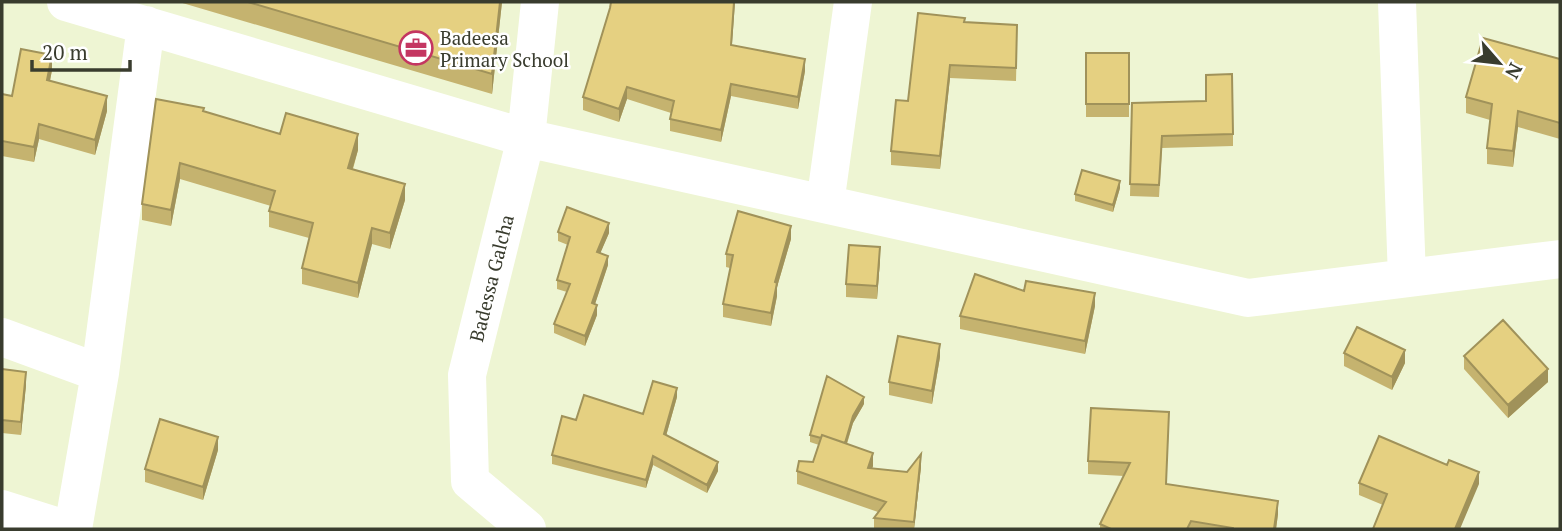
<svg xmlns="http://www.w3.org/2000/svg" width="1562" height="531" viewBox="0 0 1562 531" font-family="'PT Serif',serif">
	<style>
		.lines { fill: none; stroke-linecap: round; stroke-linejoin: round }
		.minor { stroke: #fff; stroke-width: 38 }
		.wall { fill: #c5b36f }
		.shaded-wall { fill: #a0925a }
		.building { fill: #e5d081; stroke: #a0925a; stroke-width: 2 }
		.labels { text-anchor: middle; dominant-baseline: central; stroke-width: 5; stroke-linejoin: round; paint-order: stroke }
		.poi-label { font-size: 19px; fill: #393c2e; stroke: #fff; text-anchor: start }
		.street-label { font-size: 19px; fill: #393c2e; stroke: #fff }
	</style>
	<rect width="100%" height="100%" fill="#eef5d3"/>
	<g class="lines">
		<!-- minor -->
		<path class="minor" d="M66,2l460,136 722,160 312,-39
			M1397,2l10,276
			M825,204l28,-202
			M2,337l98,36
			M2,509l63,20
			M73,529l27,-156 46,-348
			M527,529l-57,-48 -3,-106 59,-237 14,-136"/>
	</g>
	<!-- wall -->
	<path class="wall" d="M179,2h323l-10,92z
		M610,8l121,37 74,26 -7,38 -67,-13 -10,46 -51,-11v-12l1,-6 -44,-14 -8,23 -36,-12v-13z
		M965,22l52,16 -1,43 -66,-3 -10,91 -49,-4v-14z
		M1086,53h43v64h-43z
		M1560,59v80l-42,-12 -5,40 -26,-3v-16l3,-28 -24,-7v-16z
		M52,70l-2,11 57,30 -12,44 -56,-16 -5,23 -32,-6v-62l10,2z
		M1132,103l101,31v12l-71,2 -3,49 -29,-1z
		M204,112l76,22 78,16 -5,19 52,31 -15,49 -18,-5 -14,54 -56,-14v-16l7,-30 -40,-11v-16l2,-5 -91,-27 -9,47 -29,-6v-16z
		M1120,188l-7,24 -38,-11v-7z
		M558,232l51,1 -9,20 8,12 -13,39 2,11 -12,31 -31,-13v-9l13,-32 -10,-3v-9l11,-35 -10,-4z
		M791,239l-14,48v9l-6,30 -48,-9v-13l7,-36 -4,-1v-13z
		M880,260l-3,39 -31,-2v-13z
		M1024,291l71,15 -10,48 -125,-25v-13z
		M1344,353l61,10 -13,27 -48,-24z
		M1464,356l84,26 -40,36 -44,-49z
		M940,357l-8,47 -43,-9v-13z
		M2,369l24,16 -5,50 -19,-2z
		M677,397l-11,39 52,35 -11,22 -54,-28 -7,23 -94,-24v-9l24,-35 67,-6z
		M864,404l-11,19 -6,21 26,22 -1,2 35,4 14,-5 -7,62h-40v-11l4,-6 -81,-28v-13l16,-9 6,-17 -9,-3v-7z
		M1169,425l-3,59 112,30 -2,15h-176v-5l24,-48 -36,-2v-13z
		M218,450l-15,50 -58,-18v-13z
		M1359,483l120,1 -96,21 -24,-10z"/>
	<!-- shaded-wall -->
	<path class="shaded-wall" d="M500,2h2l-10,92v-20z
		M734,2h1l-4,55v-12z
		M52,55v15l-5,25v-15z
		M805,59v12l-7,38v-12z
		M950,65v13l-10,91v-13z
		M731,84v12l-10,46v-12z
		M627,87v12l-8,23v-13z
		M107,96v15l-12,44v-15z
		M1518,111v16l-5,40v-16z
		M39,124v15l-5,23v-15z
		M358,134v16l-10,34v-16z
		M180,163v16l-9,47v-16z
		M1120,181v7l-7,24v-7z
		M405,184v16l-15,49v-16z
		M609,223v10l-12,28v-9z
		M791,226v13l-14,48v9l-6,30v-13l4,-31z
		M372,228v16l-14,54v-15z
		M880,247v13l-3,39v-13z
		M608,256v9l-16,48v-10z
		M1095,293v13l-10,48v-13z
		M597,305v10l-12,31v-10z
		M940,344v13l-8,47v-13z
		M1405,350v13l-13,27v-13z
		M1548,369v13l-40,36v-13z
		M26,372v13l-5,50v-13z
		M677,388v9l-13,46v-9z
		M864,397v7l-11,19 -9,29v-7l9,-29z
		M218,437v13l-15,50v-13z
		M873,453v13l-5,15v-13z
		M921,454v13l-7,62v-7z
		M653,456v9l-7,23v-8z
		M718,462v9l-11,22v-8z
		M1479,472v12l-19,45h-5z
		M1278,501v13l-2,15h-2z"/>
	<!-- building -->
	<path class="building" d="M248,2h252l-8,72z
		M611,2h123l-3,43 74,14 -7,38 -67,-13 -10,46 -51,-11 4,-18 -47,-14 -8,22 -36,-12 27,-89z
		M918,13l47,5 -1,4 53,3 -1,43 -66,-3 -10,91 -49,-5 5,-51 12,1z
		M1483,38l77,21v64l-42,-12 -5,40 -26,-3 5,-44 -26,-7z
		M21,49l31,6 -5,25 60,16 -12,44 -56,-16 -5,23 -32,-6v-47l10,2z
		M1086,53h43v51h-43z
		M1232,74l1,60 -71,2 -3,49 -29,-1 2,-81 74,-2v-26z
		M156,99l48,9 -1,3 77,23 6,-21 72,21 -10,34 57,16 -15,49 -18,-5 -14,55 -56,-15 11,-45 -44,-12 6,-20 -95,-28 -9,47 -29,-6z
		M1082,170l38,11 -7,24 -38,-11z
		M567,207l42,16 -12,29 11,4 -16,47 5,2 -12,31 -31,-12 16,-40 -13,-4 13,-43 -12,-5z
		M738,211l53,15 -16,56 2,1 -6,30 -48,-9 10,-49 -7,-1z
		M849,245l31,2 -3,39 -31,-2z
		M975,274l49,17 2,-10 69,12 -10,48 -125,-25z
		M1503,320l45,49 -40,36 -44,-49z
		M1357,327l48,23 -13,27 -48,-24z
		M898,336l42,8 -8,47 -43,-9z
		M2,369l24,3 -5,50 -19,-2z
		M827,376l37,21 -11,19 -8,27 -23,-8 -1,3 -11,-3z
		M653,381l24,7 -13,46 54,28 -11,23 -54,-29 -7,24 -94,-25 10,-39 14,4 8,-25 59,19z
		M1091,408l78,4 -3,72 112,17 -4,28h-41v-1l-42,-7 -4,8h-76l-11,-5 30,-61 -42,-2z
		M160,419l58,18 -15,50 -58,-18z
		M822,435l51,18 -5,15 39,4 14,-18 -7,68 -40,-4 12,-16 -89,-31 2,-10 14,1z
		M1379,436l68,29 2,-5 30,12 -24,57h-82l14,-35 -28,-11z"/>
	<!-- icons -->
	<defs>
		<symbol id="office-ring" viewBox="-11 -11 22 22"><circle r="9.5" fill="#fff" stroke="#c43661" stroke-width="1.5"/><path d="M-6-3h4V-5.5h4V-3h4V5H-6ZM-1-4.5V-3h2v-1.5ZM-6 0V1H6V0Z" fill="#c43661"/></symbol>
	</defs>
	<g fill-rule="evenodd">
		<use href="#office-ring" x="397" y="29" width="38" height="38"/>
	</g>
	<g class="labels">
		<!-- poi labels -->
		<g class="poi-label">
			<text x="440" y="37">Badeesa<tspan x="440" dy="22">Primary School</tspan></text>
		</g>
		<!-- street labels -->
		<g class="street-label">
			<text transform="translate(491 278) rotate(-76)">Badessa Galcha</text>
		</g>
	</g>
	<!-- border -->
	<rect width="1562" height="531" fill="none" stroke="#393c2e" stroke-width="7"/>
	<!-- north arrow -->
	<g transform="translate(1499 63) rotate(118)" stroke="#ffffff" stroke-width="5" paint-order="stroke">
	<path d="M0-5L12 26L0 18L-12 26Z" fill="#393c2e"/>
	<text y="-10" font-size="19" font-weight="bold" text-anchor="middle" fill="#393c2e">N</text>
	</g>
	<!-- scale -->
	<path d="M32 60v10h98v-10" fill="none" stroke="#393c2e" stroke-width="3.5"/>
	<text x="42" y="60" font-size="21" fill="#393c2e" stroke="#ffffff" stroke-width="5" paint-order="stroke">20 m</text>
</svg>
